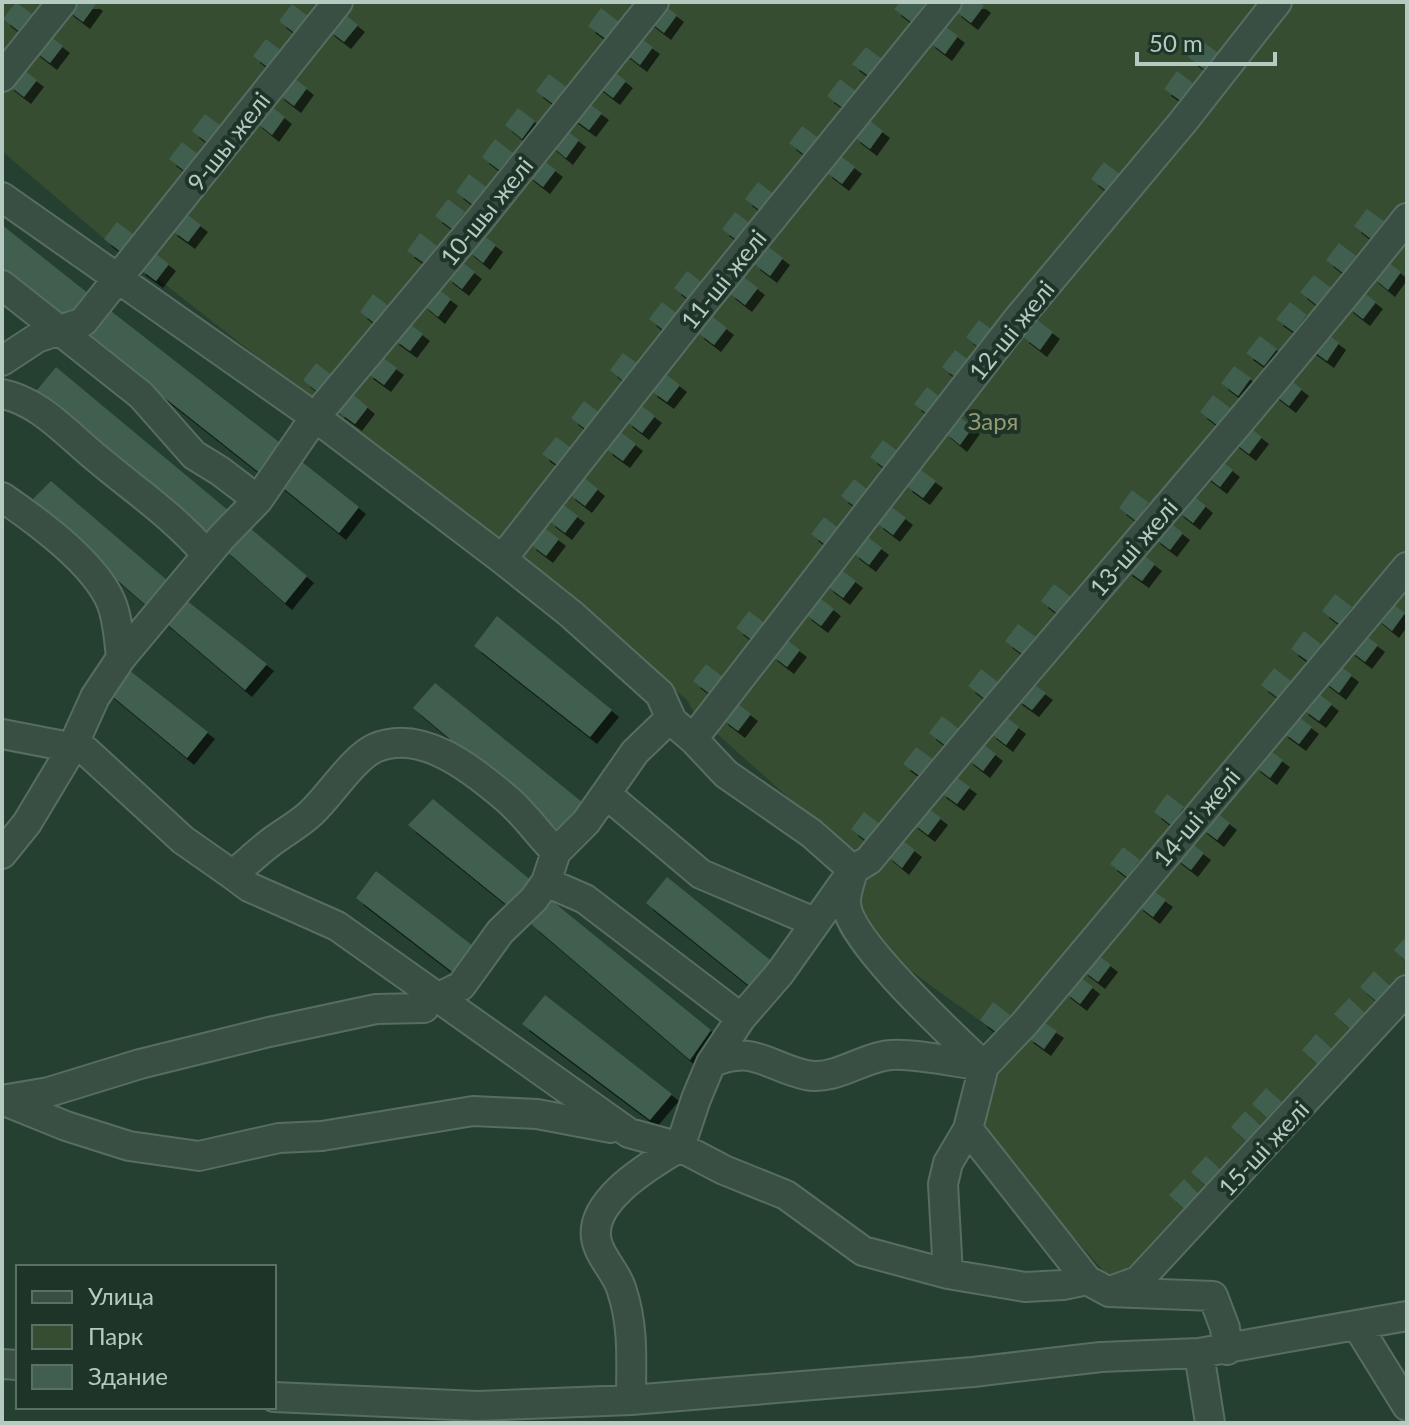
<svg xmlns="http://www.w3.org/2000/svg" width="1409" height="1425" viewBox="0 0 1409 1425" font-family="Lato,sans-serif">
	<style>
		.green { fill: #364d31 }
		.building { fill: #415e50; filter: url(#shadow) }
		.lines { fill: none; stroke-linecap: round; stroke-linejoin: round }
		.minor-casing { stroke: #576d62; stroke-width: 32 }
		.minor { stroke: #394f44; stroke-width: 28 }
		.labels { text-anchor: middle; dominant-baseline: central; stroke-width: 8; stroke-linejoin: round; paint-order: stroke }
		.street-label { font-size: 24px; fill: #b5cac0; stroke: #1e3429 }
		.park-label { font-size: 24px; fill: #959a6d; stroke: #1e3429 }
	</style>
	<defs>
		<filter id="shadow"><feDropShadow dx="7" dy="7" stdDeviation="0" flood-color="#0009"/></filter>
	</defs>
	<rect width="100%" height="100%" fill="#253f31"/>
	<!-- green -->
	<path class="green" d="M2,2h1405v974l-293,307 -129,-146 -10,-31 41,-58c-48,-40 -106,-70 -147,-117 -7,-7 -10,-18 -14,-28l12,-35 -172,-154 -8,-14 -175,-143 -369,-290 -13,-6 -128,-110z"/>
	<!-- building -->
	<path class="building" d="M16,2l17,13 -13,17 -17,-13z
		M71,2h22l3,2 -13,18 -17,-13z
		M660,2l17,13 -13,18 -17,-13z
		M900,2h20l4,3 -13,17 -17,-13z
		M960,2h19l5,4 -13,17 -17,-13z
		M292,4l17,13 -13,17 -17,-13z
		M601,8l18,14 -13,17 -18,-13z
		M341,11l17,14 -14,17 -17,-13z
		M941,23l17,13 -13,18 -17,-13z
		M46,33l17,13 -13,17 -17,-13z
		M636,35l17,12 -13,18 -17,-13z
		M266,39l17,13 -13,17 -17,-13z
		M1201,40l17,13 -13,17 -17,-13z
		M866,47l17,13 -13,17 -18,-13z
		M20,67l17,13 -13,17 -17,-13z
		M609,68l17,13 -13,17 -17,-13z
		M1177,71l17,13 -13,17 -17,-12z
		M549,74l17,13 -13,17 -17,-13z
		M290,75l17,13 -13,18 -17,-13z
		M840,79l17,13 -13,17 -17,-13z
		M584,100l18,13 -13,17 -18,-13z
		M268,104l17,13 -13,18 -17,-14z
		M518,108l17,13 -13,18 -17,-14z
		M205,114l17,13 -13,17 -17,-13z
		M866,118l17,13 -13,18 -17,-13z
		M802,126l18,13 -14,17 -17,-13z
		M562,127l17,13 -13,18 -17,-14z
		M495,139l18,14 -14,17 -17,-13z
		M182,142l17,13 -13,17 -17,-13z
		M838,154l17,13 -13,17 -17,-13z
		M539,157l17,13 -13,17 -17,-13z
		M1104,162l17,13 -13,17 -17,-13z
		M469,174l17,13 -13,18 -17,-13z
		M758,182l17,13 -13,17 -17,-13z
		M448,199l17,13 -13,17 -17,-13z
		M1367,209l18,13 -14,17 -17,-13z
		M184,212l17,13 -13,17 -18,-13z
		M735,212l17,13 -13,17 -17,-13z
		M117,222l17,13 -13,17 -17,-13z
		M2,225l87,69 -22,27 -65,-53z
		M479,232l17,13 -13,18 -17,-14z
		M420,233l17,13 -13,17 -17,-12z
		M1339,243l17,13 -13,17 -17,-13z
		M766,245l17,13 -13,18 -17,-13z
		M152,251l17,13 -13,17 -18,-13z
		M458,259l17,13 -13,17 -17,-13z
		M1384,259l17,13 -13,18 -17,-14z
		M687,271l17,13 -13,17 -17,-13z
		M741,275l17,13 -13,17 -17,-13z
		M1314,275l17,13 -13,18 -18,-14z
		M434,286l17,13 -13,18 -17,-14z
		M1359,289l17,13 -13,17 -17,-13z
		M373,294l17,13 -13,18 -17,-13z
		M662,302l17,13 -13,17 -17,-13z
		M1290,302l17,13 -13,17 -18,-13z
		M111,311l173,135 -23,28 -172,-136z
		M710,315l17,13 -13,17 -17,-13z
		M1036,319l17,13 -13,18 -18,-14z
		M979,320l17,13 -13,18 -17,-14z
		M406,321l17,13 -13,17 -18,-13z
		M1322,330l17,13 -12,18 -18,-13z
		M1260,336l17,13 -13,17 -18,-13z
		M955,350l18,13 -14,17 -17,-13z
		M623,353l18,13 -14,18 -17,-14z
		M379,355l18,13 -13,17 -18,-13z
		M316,363l17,13 -13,18 -17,-14z
		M1234,366l17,12 -13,18 -17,-13z
		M56,367l173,144 -23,29 -173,-145z
		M663,372l17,13 -13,17 -17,-12z
		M1285,376l17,13 -13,17 -17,-13z
		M927,387l17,13 -13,17 -17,-13z
		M351,393l17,14 -13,17 -18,-13z
		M1213,395l17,13 -13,17 -17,-13z
		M584,401l17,13 -13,17 -17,-13z
		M638,403l17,13 -13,17 -17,-13z
		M956,414l17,13 -13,18 -17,-14z
		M1245,424l17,13 -13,17 -17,-13z
		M619,431l17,13 -13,17 -18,-13z
		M556,437l17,12 -13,18 -18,-13z
		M883,440l17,13 -13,17 -17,-13z
		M1216,457l17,13 -13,17 -17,-13z
		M297,458l62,49 -20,26 -62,-50z
		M918,468l18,13 -13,17 -18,-13z
		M581,475l17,14 -13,17 -17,-13z
		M854,479l17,13 -13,17 -17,-13z
		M51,481l117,100 -20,26 -119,-104z
		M1132,490l17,13 -13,18 -17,-13z
		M1189,492l17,14 -13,17 -17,-13z
		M561,503l17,13 -13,17 -17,-13z
		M889,505l17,13 -13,17 -17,-13z
		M824,517l17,13 -13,17 -17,-13z
		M1166,520l17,13 -13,17 -17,-13z
		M244,523l63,53 -22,27 -61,-54z
		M542,526l17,13 -13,17 -17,-13z
		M865,535l17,13 -13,17 -17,-13z
		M1138,551l17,13 -13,17 -17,-12z
		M839,568l17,13 -13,17 -17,-13z
		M1054,584l17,13 -13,17 -17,-13z
		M1335,594l17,13 -13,17 -17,-13z
		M181,596l86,68 -22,26 -84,-71z
		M817,596l17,13 -13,17 -17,-13z
		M1388,600l17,13 -13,18 -17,-14z
		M749,611l17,13 -13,17 -17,-13z
		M497,616l115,94 -22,27 -116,-91z
		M1018,624l18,13 -14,17 -17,-13z
		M1304,631l18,14 -13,17 -18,-13z
		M1361,632l17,13 -13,17 -17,-13z
		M783,637l17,13 -13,17 -17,-13z
		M1335,662l17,13 -13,18 -17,-13z
		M706,664l17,13 -13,17 -17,-13z
		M125,667l83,65 -21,26 -81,-67z
		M1274,668l17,13 -13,17 -17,-13z
		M981,669l17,13 -13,17 -17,-13z
		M1028,680l18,13 -14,17 -17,-12z
		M435,683l152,123 -24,28 -150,-126z
		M1315,691l17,13 -13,17 -18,-13z
		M734,701l17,13 -13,17 -17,-13z
		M1002,714l17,13 -13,18 -17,-13z
		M1295,714l17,13 -13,17 -18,-13z
		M942,716l17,13 -13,17 -17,-13z
		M979,741l17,13 -13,17 -17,-13z
		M916,747l18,13 -13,17 -18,-13z
		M1266,748l17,12 -13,18 -17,-13z
		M952,774l18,13 -13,17 -18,-13z
		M1167,794l17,13 -13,18 -17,-13z
		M433,799l100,83 -20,28 -105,-85z
		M924,805l17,13 -13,17 -17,-13z
		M1213,810l17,13 -13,17 -17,-13z
		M864,812l17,13 -13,17 -17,-13z
		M898,837l17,13 -13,18 -17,-14z
		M1187,840l17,13 -13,17 -17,-13z
		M1123,847l17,13 -13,17 -17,-13z
		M376,871l101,78 -22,25 -99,-76z
		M667,877l107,86 -22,25 -106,-85z
		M1148,887l18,13 -13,17 -17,-13z
		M551,900l160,130 -21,30 -159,-136z
		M1407,936v26l-13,-12z
		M1094,952l17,13 -13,17 -17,-13z
		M1374,971l16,15 -14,15 -16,-14z
		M1076,974l17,13 -13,17 -17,-13z
		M545,995l127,99 -22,26 -128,-96z
		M1349,998l16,15 -15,16 -16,-15z
		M993,1002l17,13 -13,18 -17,-13z
		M1039,1019l18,12 -13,18 -18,-13z
		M1316,1034l16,15 -14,16 -16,-15z
		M1266,1088l16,14 -15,16 -15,-14z
		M1245,1111l16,15 -15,15 -15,-14z
		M1206,1156l16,15 -15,16 -16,-15z
		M1184,1179l15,15 -14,16 -16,-15z"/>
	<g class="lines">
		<defs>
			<path id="minor" d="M2,77l60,-75
				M2,197l313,220 187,142 69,55 89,80 12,27 21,18 33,35 85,59 42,37c-2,10 -7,21 -7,31 -1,37 109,137 138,165l-16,63 119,151 22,12 104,4 12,32 2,22
				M2,285l139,110 53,60 26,16 38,29
				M2,361l35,-23 46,-16 255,-320
				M2,394c38,7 68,43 97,66 37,31 77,58 108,95
				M2,497c35,24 92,65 109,105 7,17 8,38 10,56
				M502,559l195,-248 250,-309
				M2,734l83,16 98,90 50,35 16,12 88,39 292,207 51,14 44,23 62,25 77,56 85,23 77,13 38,-2 24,-5
				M693,739l324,-419 165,-197 95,-121
				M606,794l95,80 113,48
				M2,854l25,-31 45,-75 23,-51 26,-39 101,-121 36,-37 57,-83 163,-195 176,-220
				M233,875c12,-11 24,-22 37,-32 13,-10 28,-18 40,-29 19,-17 43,-56 65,-66 46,-20 97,21 131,50 18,15 33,37 50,54
				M546,882l39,17 156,119
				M437,998l24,-12 39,-54 34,-33 12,-17 10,-30 30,-30 49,-70 27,-26 10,-5
				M711,1063c43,-19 55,3 95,12 30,6 56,-18 85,-20 23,-2 68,8 93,11l41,-43 382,-456
				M2,1100l64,26 63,20 70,10 80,-18 43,-2 151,-25 64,3 74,14
				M2,1100l47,-8 91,-28 129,-32 107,-23 48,-1
				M948,1274l-5,-90 5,-21 20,-34
				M1113,1290l25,-9 269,-291
				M1358,1327l49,79
				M1199,1353l11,70
				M2,1364l16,1
				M274,1397l203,9 154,-6 342,-28 128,-15 98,-4 208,-37
				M631,1400c0,-37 3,-73 -9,-109 -4,-16 -17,-28 -23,-43 -19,-43 51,-83 81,-101l16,-48 15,-36 30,-45 39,-45 73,-103 16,-10c177,-216 364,-423 538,-642"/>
		</defs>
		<!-- minor casing -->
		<use href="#minor" class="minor-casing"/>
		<!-- minor -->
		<use href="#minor" class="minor"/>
	</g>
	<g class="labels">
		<!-- street labels -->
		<g class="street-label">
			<text transform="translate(228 141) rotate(-52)">9-шы желі</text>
			<text transform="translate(486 211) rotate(-51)">10-шы желі</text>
			<text transform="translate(723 279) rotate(-51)">11-ші желі</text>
			<text transform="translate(1011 330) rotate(-51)">12-ші желі</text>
			<text transform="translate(1133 547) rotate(-49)">13-ші желі</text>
			<text transform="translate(1196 817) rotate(-50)">14-ші желі</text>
			<text transform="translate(1263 1148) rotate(-47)">15-ші желі</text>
		</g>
		<!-- park labels -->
		<g class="park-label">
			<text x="993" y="420">Заря</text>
		</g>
	</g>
	<!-- border -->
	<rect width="1409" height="1425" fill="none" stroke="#b5cac0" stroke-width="8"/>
	<!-- legend -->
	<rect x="16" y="1265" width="260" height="144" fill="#1e3429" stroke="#5a7065" stroke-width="2"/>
	<rect x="32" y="1291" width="40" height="12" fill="#394f44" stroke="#5a7065" stroke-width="2"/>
	<text x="88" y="1305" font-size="24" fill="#b5cac0">Улица</text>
	<rect x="32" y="1325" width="40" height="24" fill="#364d31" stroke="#5a7065" stroke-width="2"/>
	<text x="88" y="1345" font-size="24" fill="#b5cac0">Парк</text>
	<rect x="32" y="1365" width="40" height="24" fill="#415e50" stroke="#5a7065" stroke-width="2"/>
	<text x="88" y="1385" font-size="24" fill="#b5cac0">Здание</text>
	<!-- scale -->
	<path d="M1137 52v12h138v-12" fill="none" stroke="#b5cac0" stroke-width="4"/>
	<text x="1149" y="52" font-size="24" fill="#b5cac0" stroke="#1e3429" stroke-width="6" paint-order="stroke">50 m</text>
</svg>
